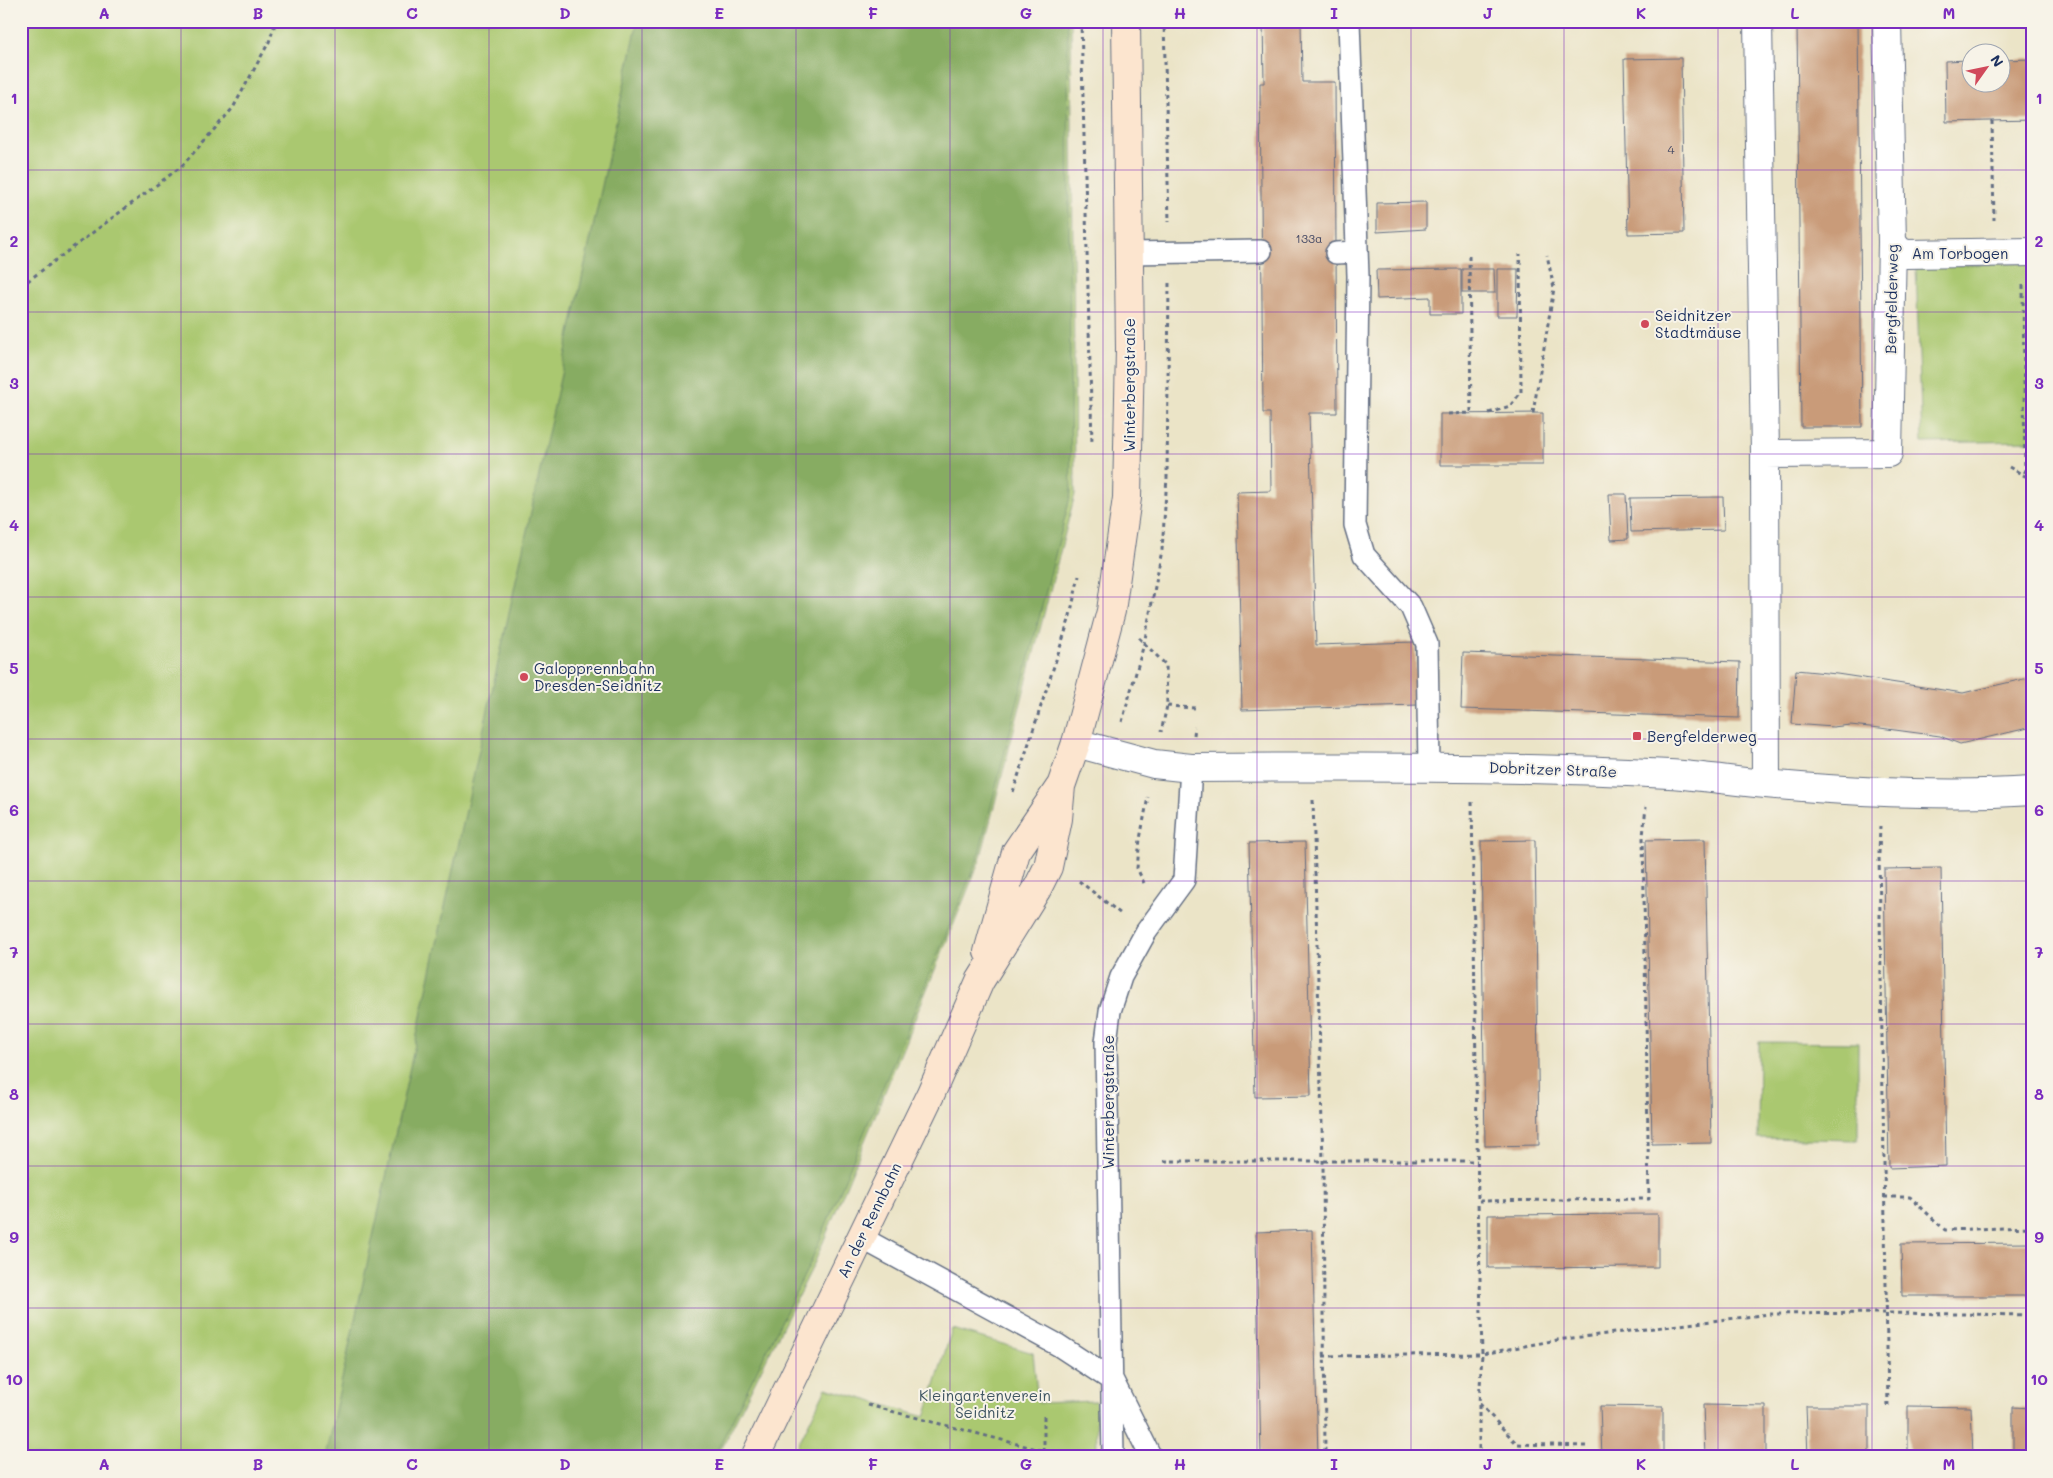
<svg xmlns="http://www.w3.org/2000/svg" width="2053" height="1478" viewBox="0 0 2053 1478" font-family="Mali,sans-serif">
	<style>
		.green { fill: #aac86f; stroke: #627c66 }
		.forest { fill: #87ac62; stroke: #516e60 }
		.building { fill: #c99b79 }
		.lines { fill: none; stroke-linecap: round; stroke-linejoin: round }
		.service-casing { stroke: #646e83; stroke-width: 24 }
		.minor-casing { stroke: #646e83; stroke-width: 30 }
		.secondary-casing { stroke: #646e83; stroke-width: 30 }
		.path { stroke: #646e83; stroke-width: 3; stroke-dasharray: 4 4; stroke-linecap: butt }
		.service { stroke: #fff; stroke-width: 21 }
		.minor { stroke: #fff; stroke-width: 28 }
		.secondary { stroke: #fce5cf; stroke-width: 28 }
		.grid { fill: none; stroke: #7b2cbf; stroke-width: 1; stroke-opacity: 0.55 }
		.poi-dot { fill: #d1495b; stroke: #f7f3e8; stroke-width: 2 }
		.labels { text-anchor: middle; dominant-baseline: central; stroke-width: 4; stroke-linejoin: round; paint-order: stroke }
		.number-label { font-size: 12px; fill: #464a65 }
		.street-label { font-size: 15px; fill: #1b2f5e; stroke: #f7f3e8 }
		.poi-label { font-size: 15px; fill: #1b2f5e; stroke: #f7f3e8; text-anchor: start }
		.park-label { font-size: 15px; fill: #3f5562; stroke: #f7f3e8 }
		.neatline { fill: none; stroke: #7b2cbf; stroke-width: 2 }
		.grid-label { font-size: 16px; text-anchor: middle; font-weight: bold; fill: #7b2cbf }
	</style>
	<rect width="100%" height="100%" fill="#f7f3e8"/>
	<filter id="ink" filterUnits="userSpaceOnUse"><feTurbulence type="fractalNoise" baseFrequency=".02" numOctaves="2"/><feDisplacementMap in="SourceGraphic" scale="10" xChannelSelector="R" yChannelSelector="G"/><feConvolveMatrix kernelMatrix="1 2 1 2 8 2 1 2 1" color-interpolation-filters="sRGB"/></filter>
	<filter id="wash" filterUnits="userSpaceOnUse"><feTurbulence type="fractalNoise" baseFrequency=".0096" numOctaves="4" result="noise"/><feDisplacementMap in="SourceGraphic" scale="20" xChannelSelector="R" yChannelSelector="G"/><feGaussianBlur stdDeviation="1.12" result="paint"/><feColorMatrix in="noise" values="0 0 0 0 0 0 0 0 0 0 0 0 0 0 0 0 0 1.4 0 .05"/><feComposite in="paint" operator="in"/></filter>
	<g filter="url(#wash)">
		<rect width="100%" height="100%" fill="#ebe4c7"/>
		<!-- green -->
		<path class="green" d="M21,21h1050l4,473 -95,366 -166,404 -97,193h-696z
			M2031,263l1,178 -110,2 -6,-177z
			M1759,1042l99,1v97l-100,-2z
			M952,1329l81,24 5,50 58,-2 1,56h-305l34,-69 99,29z"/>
		<!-- forest -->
		<path class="forest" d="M638,21h430l3,473 -93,364 -167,404 -97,195h-389z"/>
		<g id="blocks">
			<!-- building -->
			<path class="building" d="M1263,21h38l1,61h33l2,331h-28l7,232 99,-3 3,63 -176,5 -5,-218 34,-1 -1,-78h-7l-3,-330h4z
				M1797,21h61l4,406h-61z
				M1681,58l3,175 -56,1 -4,-175z
				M2032,59v61l-86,2 -1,-61 25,-1v22h30v-22z
				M1426,202v27l-49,3v-29z
				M1461,269v45h-31v-17l-53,2 -1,-29z
				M1462,269h32l1,24h-33z
				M1497,269h21l-1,47h-20z
				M1543,413v52h-103v-51z
				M1609,494h17l2,45 -17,1z
				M1723,497l1,33 -93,2 -1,-34z
				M1463,653l277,9 -1,56 -278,-9z
				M1796,670l41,4 126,19 69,-16v50l-72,17 -20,-8 -60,-8 -30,-3 -17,2 -41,-3z
				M1705,839l6,304 -59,1 -6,-304z
				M1535,840l4,305 -54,1 -4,-305z
				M1305,842l6,254 -56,1 -6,-254z
				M1941,868l5,298 -57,2 -5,-299z
				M1658,1214v53l-170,1v-53z
				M1312,1230l6,227h-57l-5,-225z
				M2032,1243v53h-130l-1,-52z
				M1703,1405l63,1v51h-61z
				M1600,1406l63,1v50h-61z
				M1806,1406h63v51h-61z
				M1908,1406l63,1 2,50h-65z
				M2013,1407l19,1v49h-19z"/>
		</g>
	</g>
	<g filter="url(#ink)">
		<use href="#blocks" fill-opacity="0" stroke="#646e83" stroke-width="1"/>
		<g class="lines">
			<defs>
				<path id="service" d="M1349,21l9,255 -3,249 9,30 47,52 16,37 2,122
					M1129,253l132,-2
					M1336,253l21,-1
					M860,1237l198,108 55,36 38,76
					M1113,1457l-7,-415 4,-31 11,-34 25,-45 38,-52 7,-112"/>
				<path id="minor" d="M1758,21l7,433 1,330
					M1892,242l7,9 8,3 125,-2
					M1765,454l123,-1 4,-211 -5,-221
					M1076,743l78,21 37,4c160,-1 319,-2 478,6 32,2 64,7 97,10 88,8 177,13 266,7"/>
				<path id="secondary" d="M988,952l28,-100 44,-65
					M755,1457l176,-364 49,-112 57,-92 11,-22 10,-48 3,-33 15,-43 35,-132 16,-113 3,-150 -4,-327"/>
			</defs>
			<!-- service casing -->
			<use href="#service" class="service-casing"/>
			<!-- minor casing -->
			<use href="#minor" class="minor-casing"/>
			<!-- secondary casing -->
			<use href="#secondary" class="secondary-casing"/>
			<!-- path -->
			<path class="path" d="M1081,21l11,422
				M1164,21l5,201
				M1992,121l2,99
				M2023,285l2,191
				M21,286l161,-120 51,-58 36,-66 7,-21
				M1489,413l21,-7 11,-14 -1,-138
				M1533,413l21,-125 -7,-33
				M1448,414l23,-1 -2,-157
				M2009,467l16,9h7
				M1139,638l27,27 1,41 -6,26
				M1167,706l28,2
				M1122,722l22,-78 18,-94 5,-73 2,-194
				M1194,735l1,-8
				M1013,792l56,-172 10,-44
				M1313,800l10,361 2,296
				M1472,802l6,399 171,-2 -6,-363 3,-29
				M1880,826l-1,28 9,555
				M1079,881l42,33
				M1144,883l-7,-15 3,-29 8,-42
				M1164,1161h313
				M1884,1197h26l35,33 87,-3
				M1323,1356l159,-2 -4,-153
				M868,1405l176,46
				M1044,1416v41
				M1586,1446l-69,-2 -38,-41 3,-49 75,-14 212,-26 117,-1 146,2
				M1479,1457v-53"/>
			<!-- service -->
			<use href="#service" class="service"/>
			<!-- minor -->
			<use href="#minor" class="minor"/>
			<!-- secondary -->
			<use href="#secondary" class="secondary"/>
		</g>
	</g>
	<!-- grid -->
	<path class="grid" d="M181,21v1436M335,21v1436M489,21v1436M642,21v1436M796,21v1436M950,21v1436M1103,21v1436M1257,21v1436M1411,21v1436M1564,21v1436M1718,21v1436M1872,21v1436M21,170h2011M21,312h2011M21,454h2011M21,597h2011M21,739h2011M21,881h2011M21,1024h2011M21,1166h2011M21,1308h2011"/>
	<!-- markers -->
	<g class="poi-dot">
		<circle cx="1645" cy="324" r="5"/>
		<circle cx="524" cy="677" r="5"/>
		<rect x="1632" y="731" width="10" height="10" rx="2.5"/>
	</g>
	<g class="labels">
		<!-- number labels -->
		<g class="number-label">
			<text x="1671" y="149">4</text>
			<text x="1309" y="238">133a</text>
		</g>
		<!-- street labels -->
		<g class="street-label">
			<text x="1960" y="253">Am Torbogen</text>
			<text transform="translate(1891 299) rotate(-89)">Bergfelderweg</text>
			<text transform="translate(1129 385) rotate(-90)">Winterbergstraße</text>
			<text transform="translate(1553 769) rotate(2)">Dobritzer Straße</text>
			<text transform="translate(1108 1102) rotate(-90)">Winterbergstraße</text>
			<text transform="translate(869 1220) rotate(-64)">An der Rennbahn</text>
		</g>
		<!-- poi labels -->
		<g class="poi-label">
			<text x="1655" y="315">Seidnitzer<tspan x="1655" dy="17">Stadtmäuse</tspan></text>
			<text x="534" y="668">Galopprennbahn<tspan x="534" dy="17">Dresden-Seidnitz</tspan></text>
			<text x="1647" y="736">Bergfelderweg</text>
		</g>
		<!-- park labels -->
		<g class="park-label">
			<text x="985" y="1395">Kleingartenverein<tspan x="985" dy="17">Seidnitz</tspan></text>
		</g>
	</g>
	<!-- margin -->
	<rect width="2053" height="1478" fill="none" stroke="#f7f3e8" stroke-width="55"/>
	<!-- north arrow -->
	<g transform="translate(1986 68) rotate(57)"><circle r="24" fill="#f7f3e8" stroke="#9fa5b1"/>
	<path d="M0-4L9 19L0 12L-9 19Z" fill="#d1495b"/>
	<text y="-8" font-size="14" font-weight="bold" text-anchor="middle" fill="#1b2f5e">N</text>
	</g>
	<rect x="28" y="28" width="1998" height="1422" class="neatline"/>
	<g class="grid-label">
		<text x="104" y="19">A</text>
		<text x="258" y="19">B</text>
		<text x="412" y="19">C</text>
		<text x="565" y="19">D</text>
		<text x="719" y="19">E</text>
		<text x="873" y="19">F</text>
		<text x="1026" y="19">G</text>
		<text x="1180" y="19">H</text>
		<text x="1334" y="19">I</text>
		<text x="1488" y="19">J</text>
		<text x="1641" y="19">K</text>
		<text x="1795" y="19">L</text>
		<text x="1949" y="19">M</text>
		<text x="14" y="104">1</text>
		<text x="2039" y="104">1</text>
		<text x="14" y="247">2</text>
		<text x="2039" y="247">2</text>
		<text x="14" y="389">3</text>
		<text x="2039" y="389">3</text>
		<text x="14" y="531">4</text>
		<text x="2039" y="531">4</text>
		<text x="14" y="674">5</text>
		<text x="2039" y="674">5</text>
		<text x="14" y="816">6</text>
		<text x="2039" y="816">6</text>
		<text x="14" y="958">7</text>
		<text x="2039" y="958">7</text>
		<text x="14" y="1100">8</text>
		<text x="2039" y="1100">8</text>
		<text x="14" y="1243">9</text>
		<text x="2039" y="1243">9</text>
		<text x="14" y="1385">10</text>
		<text x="2039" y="1385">10</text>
		<text x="104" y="1470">A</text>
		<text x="258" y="1470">B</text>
		<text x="412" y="1470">C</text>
		<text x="565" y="1470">D</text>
		<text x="719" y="1470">E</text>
		<text x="873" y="1470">F</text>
		<text x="1026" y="1470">G</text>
		<text x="1180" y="1470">H</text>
		<text x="1334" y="1470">I</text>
		<text x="1488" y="1470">J</text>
		<text x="1641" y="1470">K</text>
		<text x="1795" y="1470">L</text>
		<text x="1949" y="1470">M</text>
	</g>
</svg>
